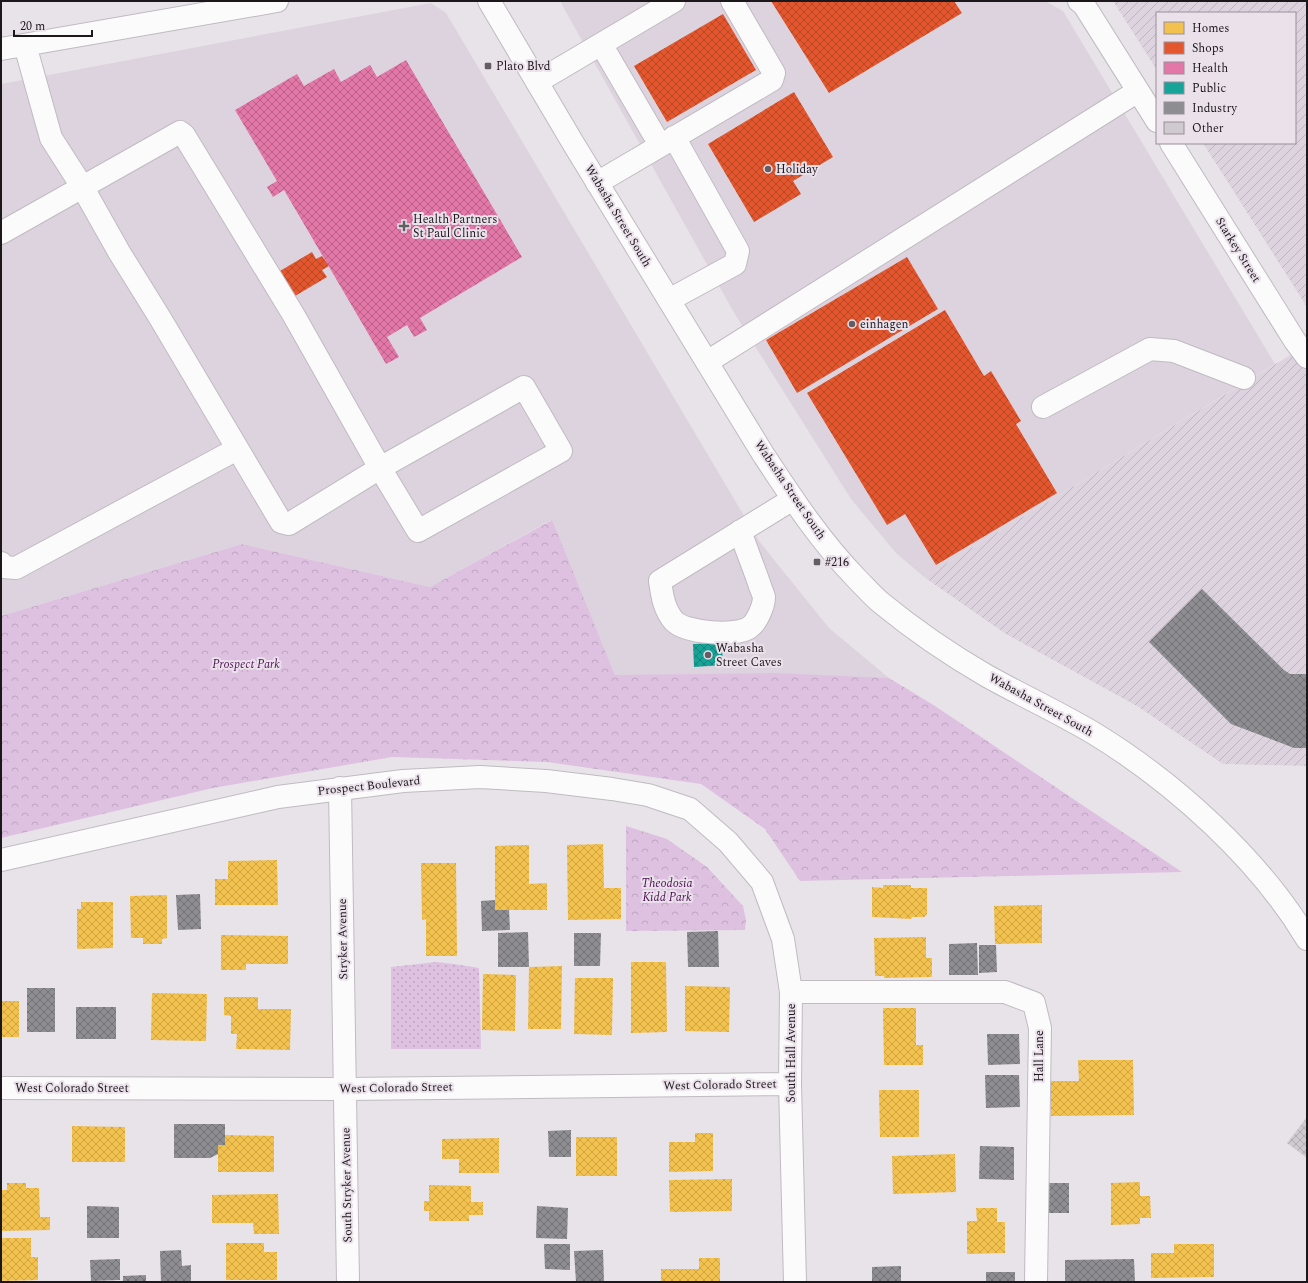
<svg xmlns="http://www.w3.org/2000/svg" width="1308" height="1283" viewBox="0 0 1308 1283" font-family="Spectral,serif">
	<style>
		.built { fill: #ddd3de }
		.industrial { fill: url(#industrial-furrows) }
		.grass { fill: url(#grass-dots) }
		.park { fill: url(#park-crowns) }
		.homes { fill: url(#homes-cross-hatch) }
		.shops { fill: url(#shops-cross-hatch) }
		.health { fill: url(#health-cross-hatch) }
		.public { fill: url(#public-cross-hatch) }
		.industry { fill: url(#industry-cross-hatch) }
		.building { fill: url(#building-cross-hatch) }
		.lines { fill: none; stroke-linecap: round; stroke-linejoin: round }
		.minor-casing { stroke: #bfbbc0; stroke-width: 24 }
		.major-casing { stroke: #bfbbc0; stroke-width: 24 }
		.minor { stroke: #fcfbfc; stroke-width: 22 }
		.major { stroke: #fcfbfc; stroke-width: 22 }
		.poi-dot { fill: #635e63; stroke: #eae1eb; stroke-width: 1.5 }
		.labels { text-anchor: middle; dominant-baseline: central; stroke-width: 4; stroke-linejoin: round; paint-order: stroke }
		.poi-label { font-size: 12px; fill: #1b171b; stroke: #eae1eb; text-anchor: start }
		.street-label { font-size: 12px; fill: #1b171b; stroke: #eae1eb }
		.park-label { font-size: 12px; font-style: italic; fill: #4e0f55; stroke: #eae1eb }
	</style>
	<defs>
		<pattern id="industrial-furrows" width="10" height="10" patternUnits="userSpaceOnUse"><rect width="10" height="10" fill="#ddd3de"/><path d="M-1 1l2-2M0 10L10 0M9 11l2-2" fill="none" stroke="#bdb4be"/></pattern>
		<pattern id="grass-dots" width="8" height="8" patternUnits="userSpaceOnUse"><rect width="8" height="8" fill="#dec1e1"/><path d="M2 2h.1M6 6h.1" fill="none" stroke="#bea5c0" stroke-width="1.8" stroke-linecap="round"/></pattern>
		<pattern id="park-crowns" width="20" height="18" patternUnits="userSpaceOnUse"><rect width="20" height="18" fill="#dec1e1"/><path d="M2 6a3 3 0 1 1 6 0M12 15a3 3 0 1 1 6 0" fill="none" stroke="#bea5c0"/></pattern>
		<pattern id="homes-cross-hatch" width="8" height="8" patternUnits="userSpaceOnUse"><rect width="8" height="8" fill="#f2c14e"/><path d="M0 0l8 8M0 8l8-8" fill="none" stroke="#cfa544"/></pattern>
		<pattern id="shops-cross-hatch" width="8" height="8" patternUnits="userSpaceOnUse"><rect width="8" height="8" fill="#e4572e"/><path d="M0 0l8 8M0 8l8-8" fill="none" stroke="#b84726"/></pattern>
		<pattern id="health-cross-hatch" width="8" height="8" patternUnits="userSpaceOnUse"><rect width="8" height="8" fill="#e377a8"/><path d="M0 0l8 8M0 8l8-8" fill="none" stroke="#b76188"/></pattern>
		<pattern id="public-cross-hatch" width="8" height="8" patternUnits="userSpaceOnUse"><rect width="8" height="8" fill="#17a398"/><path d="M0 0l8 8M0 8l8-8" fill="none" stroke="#14847b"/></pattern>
		<pattern id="industry-cross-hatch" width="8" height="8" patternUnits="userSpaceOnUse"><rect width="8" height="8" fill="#8d8d92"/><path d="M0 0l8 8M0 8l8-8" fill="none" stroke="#727276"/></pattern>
		<pattern id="building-cross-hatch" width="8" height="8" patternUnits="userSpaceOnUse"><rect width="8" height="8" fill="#cecacf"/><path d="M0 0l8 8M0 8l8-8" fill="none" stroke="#b0adb1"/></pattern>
	</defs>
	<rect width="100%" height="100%" fill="#e8e3e9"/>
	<!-- built -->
	<path class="built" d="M562,1h483l18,10 212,353 -351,213 -28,-24 -45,-54 -118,-188 -172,-308z
		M431,3l15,10 313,528 70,87 60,50 -274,-3 -64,-155 -121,67 -188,-43 -241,72v-532z"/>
	<!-- industrial -->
	<path class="industrial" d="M1113,1h194v306l-104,-164h92v-130h-138v57z
		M1307,345v421l-84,-2 -86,-58 -131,-72 -82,-57z"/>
	<!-- grass -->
	<path class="grass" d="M436,962l18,2 25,4 2,81h-90v-82z"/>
	<!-- park -->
	<path class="park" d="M552,520l63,155 159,-2 115,5 46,28 247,166 -382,9 -35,-52 -64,-45 -154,-22 -155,-5 -179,31 -212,50v-222l241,-72 188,43z
		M626,826l41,13 40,28 36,39 3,14 -1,10 -119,1z"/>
	<!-- homes -->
	<path class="homes" d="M603,844l1,44h17v31l-53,1 -1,-75z
		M529,845v39l18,-1v27h-52v-64z
		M277,860l1,45h-63v-26h13v-18z
		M421,863h35l1,93h-31v-37l-4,1z
		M883,885h28v3h16v26l-3,3h-12l-1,2 -39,-2v-30l11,1z
		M167,895v43l-5,1v5h-19v-6h-12l-1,-42z
		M81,902h32v46l-36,1v-40h4z
		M1042,905v38l-47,1 -1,-38z
		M221,935l67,1v28h-42v6h-25z
		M926,937v21h6v19l-48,1v-2h-9l-1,-38z
		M631,962h35l1,70 -36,1z
		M562,966l-1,63h-33l1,-62z
		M483,974l33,1 -1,56 -33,-1z
		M575,978h38l-1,57 -38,-1z
		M685,986l45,1 -1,45 -44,-1z
		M152,993l55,1 -1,47 -55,-1z
		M224,997h34v12h33l-1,41 -54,-1 1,-15h-6v-18l-7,-1z
		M1,1001h18v36h-18z
		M883,1008h33v37h7v20h-39z
		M1078,1060h55l1,55 -83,1v-35h28z
		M879,1090h40v47h-39z
		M72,1126l53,1v35h-53z
		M695,1133h18v38l-44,1v-30h26z
		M225,1135l49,1v36h-56v-27h7z
		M576,1137h41v39h-41z
		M499,1138v35h-40v-14h-17v-20z
		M955,1154l1,38 -63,2 -1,-38z
		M732,1179v32l-62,1 -1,-32z
		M1140,1182v14h10l1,22h-11v6l-29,1v-42z
		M7,1183h19v5h13l1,29h10v13l-49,1v-41h6z
		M429,1185l42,1v16h12v13h-14v6h-40v-10h-5v-10h5z
		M278,1194l1,40h-25l-1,-11h-41v-28z
		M976,1208h21v14h8v31l-38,1v-33h10z
		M1,1238h30v19h7v23l-37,1z
		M226,1243h38v9h13v28h-51z
		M1174,1244h40v33l-63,1v-25h23z
		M699,1258h21v24h-59v-13h38z"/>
	<!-- shops -->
	<path class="shops" d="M771,1h183l8,12 -133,80z
		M723,14l33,56 -89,52 -33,-56z
		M794,92l39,65 -40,24 8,13 -47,28 -46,-78z
		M312,252l4,7 6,-3 7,10 -7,4 5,7 -32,19 -15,-25z
		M907,257l31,52 -141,84 -31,-53z
		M945,310l39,66 7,-5 30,50 -5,3 41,69 -121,72 -31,-51 -18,11 -80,-132z"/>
	<!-- health -->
	<path class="health" d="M406,60l116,197 -102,61 7,12 -13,7 -7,-12 -20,12 12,20 -13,7 -102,-174 -11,7 -6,-10 10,-6 -42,-71 62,-36 7,12 30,-17 7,13 29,-17 7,12z"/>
	<!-- public -->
	<path class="public" d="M722,643l1,22 -29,2 -1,-23z"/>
	<!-- industry -->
	<path class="industry" d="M1202,589l82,81 6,4h17v74h-13l-63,-24 -82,-82z
		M200,894l1,35 -23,1 -2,-35z
		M495,900v10h14l1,20 -28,1 -1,-30z
		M718,931l1,36h-31l-1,-35z
		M528,932l1,35h-31v-34z
		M574,933h27l-1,33h-26z
		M977,943l1,32h-29v-31z
		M979,945h17l1,27 -18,1z
		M27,988h28v44h-28z
		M76,1007h40v32h-40z
		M987,1034h32l1,30 -32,1z
		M985,1075h34l1,32 -34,1z
		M174,1124h51v21h-7v9l-8,4h-36z
		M571,1130v27h-22l-1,-26z
		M980,1146l34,1v33l-35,-1z
		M1045,1183h24v30h-24z
		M87,1206l32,1v31h-32z
		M537,1206l31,2 -1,31 -31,-1z
		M544,1244h26v26l-25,-1z
		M181,1250l1,16 9,-1v17h-30l-1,-31z
		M603,1250l1,31 -28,1 -2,-31z
		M120,1259v21l-29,1 -1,-21z
		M1134,1259l1,23h-70v-22z
		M901,1266v16h-29v-15z
		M986,1272h29v10h-29z
		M146,1275v7h-23v-6z"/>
	<!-- building -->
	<path class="building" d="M1307,1117v41l-20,-15z"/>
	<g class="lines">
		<defs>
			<path id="minor" d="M1079,1l5,4 73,116
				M601,44l59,101
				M1,49l276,-48
				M537,82l137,-81
				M1171,143l124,198 12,16
				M597,183l175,-103 2,-7 -42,-72
				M1,233l179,-101 4,3 109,179 87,154 -91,56 -8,-2 -121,-204 -41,-66 -36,-64 -32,-50 -26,-93
				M669,300l66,-36 3,-13 -64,-114
				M707,362l431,-271
				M524,387l37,64 -143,80 -38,-63z
				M1043,407l107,-58 24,2 70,27
				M740,531c6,17 13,35 19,52 1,4 4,10 5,14 0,9 -7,25 -14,30 -13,10 -65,6 -76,-6 -10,-11 -12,-26 -14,-40l133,-82
				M1,563l2,4 13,1 221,-119
				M340,788l8,494
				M1,860l277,-63 125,-16 77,-4 66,4 66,8 36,6 42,14 38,33 34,40 21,57 8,53 -1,92 5,198
				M791,992h214l29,11 6,25 -4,254
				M1,1088l344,1 445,-5"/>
			<path id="major" d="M489,1l84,142 190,311c29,44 57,87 94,125 7,7 15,16 23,23 34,28 69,52 107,74 36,20 73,37 108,58 80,49 164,125 212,205"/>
		</defs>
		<!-- minor casing -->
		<use href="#minor" class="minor-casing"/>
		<!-- major casing -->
		<use href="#major" class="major-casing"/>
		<!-- minor -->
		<use href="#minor" class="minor"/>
		<!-- major -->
		<use href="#major" class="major"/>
	</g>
	<!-- markers -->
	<g class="poi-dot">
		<rect x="484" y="62" width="8" height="8" rx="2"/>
		<circle cx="768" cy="169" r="4"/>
		<path d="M402 220h4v4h4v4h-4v4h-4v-4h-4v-4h4z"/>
		<circle cx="852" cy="324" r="4"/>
		<rect x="813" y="558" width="8" height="8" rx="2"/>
		<circle cx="708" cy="655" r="4"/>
	</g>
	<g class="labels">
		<!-- poi labels -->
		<g class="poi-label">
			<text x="496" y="66">Plato Blvd</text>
			<text x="776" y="169">Holiday</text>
			<text x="413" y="219">Health Partners<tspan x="413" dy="14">St Paul Clinic</tspan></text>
			<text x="860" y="324">einhagen</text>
			<text x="825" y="562">#216</text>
			<text x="716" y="648">Wabasha<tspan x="716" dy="14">Street Caves</tspan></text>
		</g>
		<!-- street labels -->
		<g class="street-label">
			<text transform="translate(618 216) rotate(59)">Wabasha Street South</text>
			<text transform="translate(1238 250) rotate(58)">Starkey Street</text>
			<text transform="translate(790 490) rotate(56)">Wabasha Street South</text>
			<text transform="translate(1041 705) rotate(29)">Wabasha Street South</text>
			<text transform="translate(369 786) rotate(-6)">Prospect Boulevard</text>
			<text transform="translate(343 939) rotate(-91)">Stryker Avenue</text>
			<text transform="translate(791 1053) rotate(-90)">South Hall Avenue</text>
			<text transform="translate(1039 1056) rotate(-90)">Hall Lane</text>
			<text transform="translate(720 1085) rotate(-1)">West Colorado Street</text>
			<text x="72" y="1088">West Colorado Street</text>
			<text transform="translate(396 1088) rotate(-1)">West Colorado Street</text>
			<text transform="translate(347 1185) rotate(-91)">South Stryker Avenue</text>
		</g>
		<!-- park labels -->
		<g class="park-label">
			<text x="246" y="664">Prospect Park</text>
			<text x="667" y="883">Theodosia<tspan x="667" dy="14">Kidd Park</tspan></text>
		</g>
	</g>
	<!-- border -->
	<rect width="1308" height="1283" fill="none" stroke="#1b171b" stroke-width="4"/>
	<!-- legend -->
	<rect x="1156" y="12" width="140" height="132" fill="#eae1eb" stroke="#979098"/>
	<rect x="1164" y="22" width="20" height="12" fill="#f2c14e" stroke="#979098"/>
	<text x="1192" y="32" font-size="12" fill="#1b171b">Homes</text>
	<rect x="1164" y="42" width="20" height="12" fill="#e4572e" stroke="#979098"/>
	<text x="1192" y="52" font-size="12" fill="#1b171b">Shops</text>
	<rect x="1164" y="62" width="20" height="12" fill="#e377a8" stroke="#979098"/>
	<text x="1192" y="72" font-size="12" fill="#1b171b">Health</text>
	<rect x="1164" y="82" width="20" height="12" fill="#17a398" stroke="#979098"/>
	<text x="1192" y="92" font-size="12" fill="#1b171b">Public</text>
	<rect x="1164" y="102" width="20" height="12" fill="#8d8d92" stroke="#979098"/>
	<text x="1192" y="112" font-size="12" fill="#1b171b">Industry</text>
	<rect x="1164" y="122" width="20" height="12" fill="#cecacf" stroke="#979098"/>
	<text x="1192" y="132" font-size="12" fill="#1b171b">Other</text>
	<!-- scale -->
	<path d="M14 30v6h78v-6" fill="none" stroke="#1b171b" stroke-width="2"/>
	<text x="20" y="30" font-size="12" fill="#1b171b" stroke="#eae1eb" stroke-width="3" paint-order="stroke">20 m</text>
</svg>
